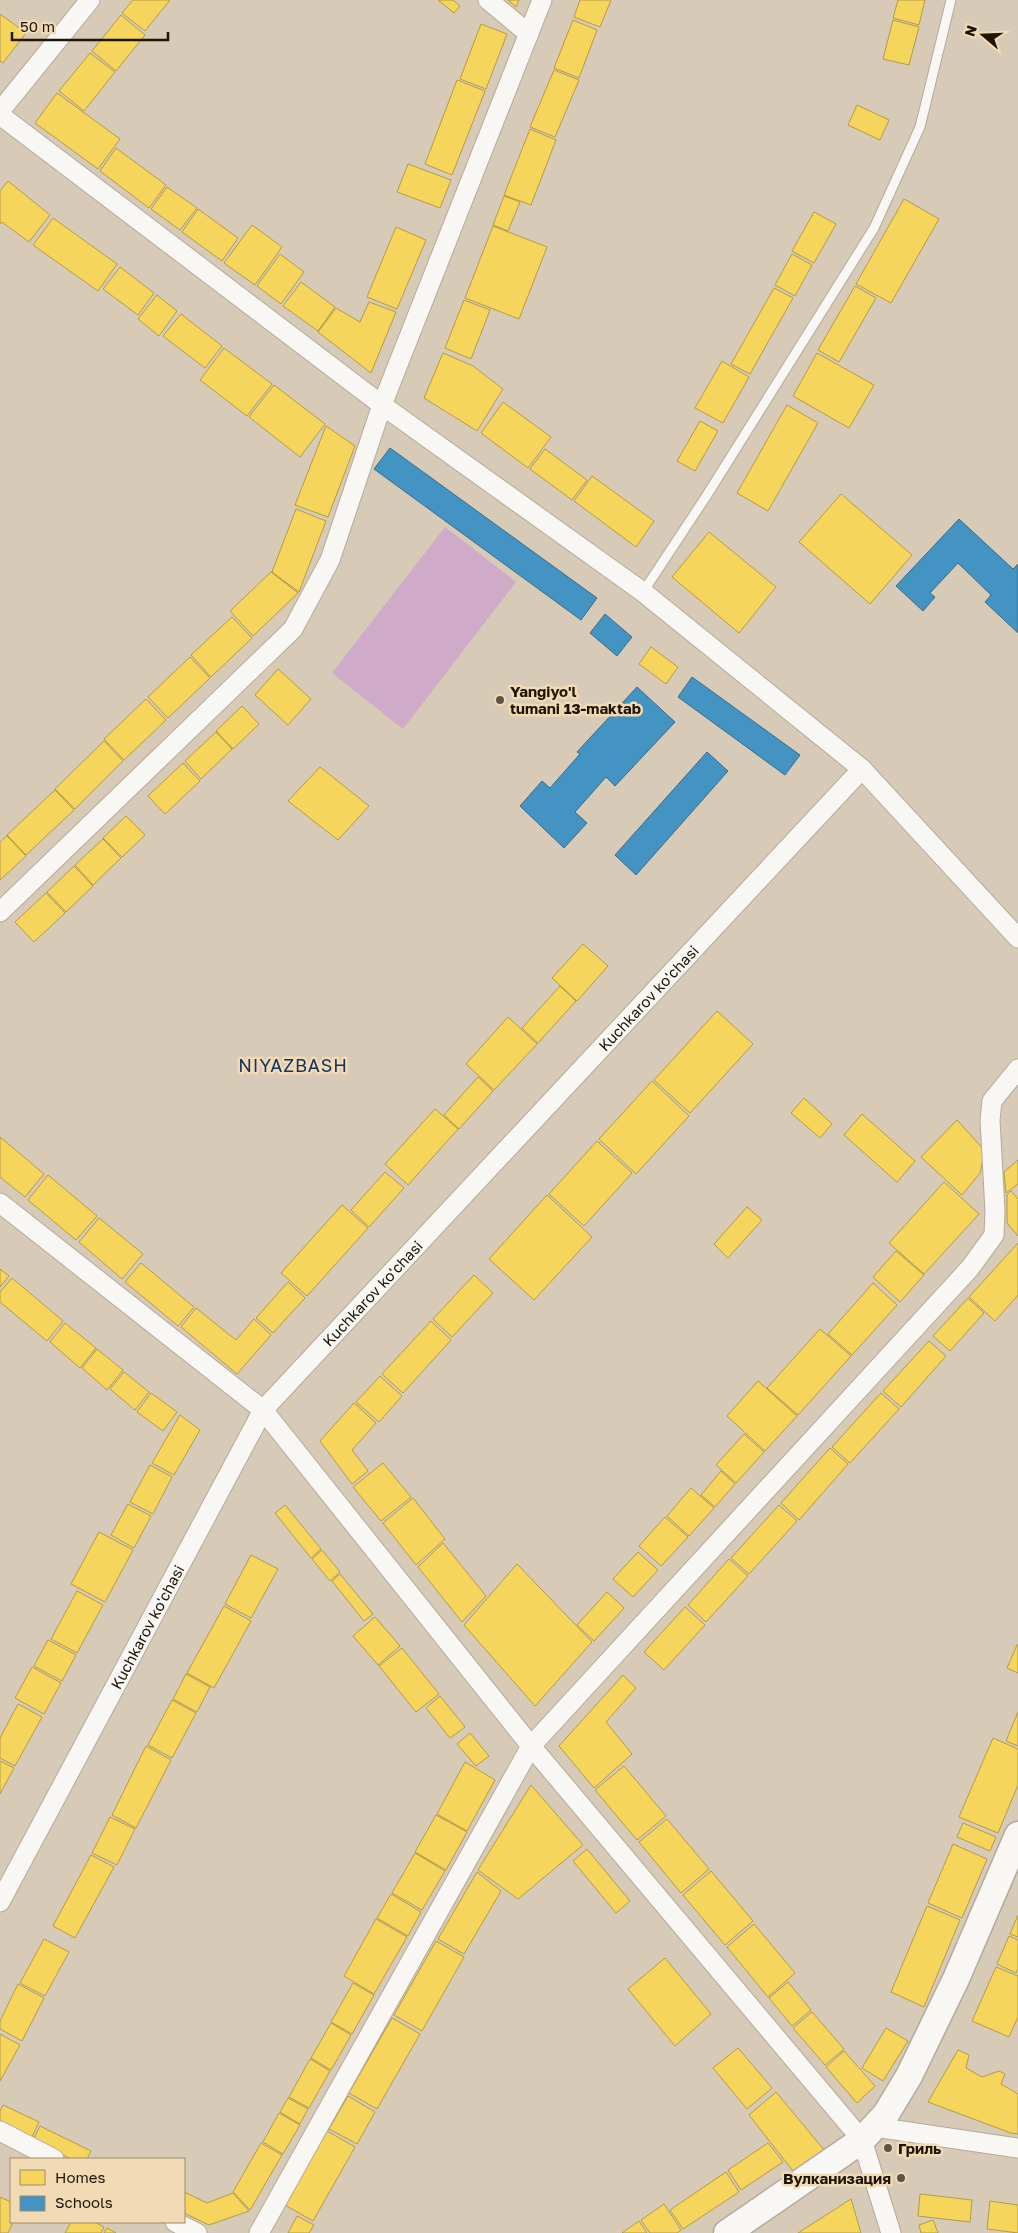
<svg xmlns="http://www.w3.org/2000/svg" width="1018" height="2233" viewBox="0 0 1018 2233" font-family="'Golos Text',sans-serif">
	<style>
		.green { fill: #cfabc9 }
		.homes { fill: #f6d55c; stroke: #b59b42 }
		.schools { fill: #4393c3; stroke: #386d8b }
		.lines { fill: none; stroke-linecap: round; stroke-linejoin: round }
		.service-casing { stroke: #b4aa9a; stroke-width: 11 }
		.minor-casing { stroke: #b4aa9a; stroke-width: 21 }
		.secondary-casing { stroke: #b4aa9a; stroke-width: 29 }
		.service { stroke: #f9f7f4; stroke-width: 9 }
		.minor { stroke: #f9f7f4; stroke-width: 19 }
		.secondary { stroke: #f9f7f4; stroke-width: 26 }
		.poi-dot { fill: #5e5444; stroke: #f2dab5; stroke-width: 2 }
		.labels { text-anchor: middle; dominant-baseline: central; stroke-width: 5; stroke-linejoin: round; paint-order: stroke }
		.poi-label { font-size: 15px; font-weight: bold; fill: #1d1507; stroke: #f2dab5; text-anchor: start }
		.street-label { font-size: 15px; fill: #1d1507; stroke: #f2dab5 }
		.quarter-label { font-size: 18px; letter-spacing: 1px; fill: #113468; stroke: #f2dab5 }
	</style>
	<rect width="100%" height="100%" fill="#d7cab6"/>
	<!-- green -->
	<path class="green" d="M445,527l71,55 -113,147 -71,-56z"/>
	<!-- homes -->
	<path class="homes" d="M133,0h37l-25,31 -23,-18z
		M438,0h15l7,6 -6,7z
		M508,0h11l-3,7z
		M580,0h31l-11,27 -26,-10z
		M898,0h27l-6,25 -26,-7z
		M0,14l26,19 -23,30 -3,-2z
		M121,15l24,20 -29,36 -24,-20z
		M573,20l24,10 -18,48 -25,-10z
		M893,20l26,7 -10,38 -26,-6z
		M481,24l26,10 -21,55 -26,-10z
		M90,53l25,19 -31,39 -25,-20z
		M554,70l25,10 -24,57 -25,-10z
		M457,80l28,11 -33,84 -27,-11z
		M57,93l63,46 -22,30 -63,-46z
		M857,105l32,15 -9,20 -32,-15z
		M530,129l26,11 -25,65 -27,-10z
		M116,148l50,37 -17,23 -49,-37z
		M408,164l43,16 -11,28 -43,-16z
		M8,181l42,34 -21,27 -27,-20 -2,2v-33z
		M167,187l30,21 -17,22 -29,-21z
		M504,196l16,6 -12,29 -15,-6z
		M904,199l35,20 -48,84 -35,-19z
		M198,209l40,29 -16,23 -40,-29z
		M814,212l22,12 -22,39 -22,-12z
		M53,218l64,46 -19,27 -65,-46z
		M252,225l30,22 -27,38 -31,-22z
		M493,226l54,21 -28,72 -54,-21z
		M396,227l30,13 -29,69 -30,-12z
		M280,254l24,18 -23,32 -24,-18z
		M792,254l20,11 -17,31 -20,-11z
		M120,267l34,26 -16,22 -35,-26z
		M301,282l34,25 -17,24 -35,-25z
		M855,286l21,12 -37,64 -21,-12z
		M774,288l19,10 -43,76 -19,-10z
		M157,295l20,16 -18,25 -21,-17z
		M464,300l26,10 -19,49 -26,-11z
		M369,302l27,10 -25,61 -53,-41 18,-24 24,14z
		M181,314l41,32 -17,22 -42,-32z
		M224,348l48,36 -25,32 -47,-36z
		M443,353l30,13 30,23 -26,42 -53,-33z
		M817,353l57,32 -25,43 -56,-32z
		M722,361l27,16 -26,46 -28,-15z
		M274,385l51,39 -25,33 -51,-40z
		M503,402l48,35 -23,31 -47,-35z
		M787,405l31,18 -50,88 -31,-18z
		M700,421l18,10 -23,40 -18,-10z
		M326,426l29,20 -27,71 -33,-12z
		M545,449l42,31 -15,20 -42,-31z
		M592,476l62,45 -18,26 -62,-46z
		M841,494l71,61 -42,49 -71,-62z
		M296,509l30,12 -27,71 -27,-20z
		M709,532l67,55 -37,46 -67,-56z
		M271,572l27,21 -45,43 -23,-25z
		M232,617l20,21 -41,39 -20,-22z
		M651,647l27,20 -12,17 -27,-20z
		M190,657l20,21 -42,40 -20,-21z
		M278,669l33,30 -23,26 -33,-30z
		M146,699l20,21 -42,40 -20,-21z
		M242,706l17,18 -26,25 -17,-18z
		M216,732l16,17 -31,30 -16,-18z
		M104,741l19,20 -48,48 -20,-20z
		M183,763l17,18 -35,33 -17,-18z
		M320,767l49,39 -31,34 -50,-39z
		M55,790l19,20 -48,45 -19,-20z
		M126,816l19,19 -23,22 -19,-19z
		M7,836l19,20 -26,24v-38z
		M103,839l18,19 -28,27 -18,-20z
		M74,866l19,20 -27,26 -19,-20z
		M46,893l19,20 -31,29 -19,-20z
		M583,944l25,22 -31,35 -25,-23z
		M560,986l16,15 -38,42 -16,-15z
		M717,1011l36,33 -63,69 -36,-33z
		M508,1017l29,27 -43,46 -28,-26z
		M478,1077l15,14 -34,38 -15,-14z
		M652,1081l37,35 -53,58 -37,-35z
		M804,1098l28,26 -12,14 -29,-25z
		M435,1109l23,20 -50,56 -23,-21z
		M862,1114l53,47 -18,21 -53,-47z
		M957,1120l28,31 -5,22 -18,22 -41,-38z
		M0,1137l44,37 -19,23 -25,-20z
		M597,1141l35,32 -48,53 -35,-32z
		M1018,1160v24l-12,9 -2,-21z
		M385,1172l19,16 -35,39 -18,-17z
		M48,1175l49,41 -21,24 -48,-40z
		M944,1182l35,32 -55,60 -35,-31z
		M1011,1191l7,8v37l-11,-13v-28z
		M547,1195l45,42 -58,63 -45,-41z
		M342,1205l26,23 -61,68 -26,-23z
		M747,1207l15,13 -34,38 -14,-14z
		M99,1218l44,36 -21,25 -43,-37z
		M1018,1243v52l-23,26 -26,-24z
		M896,1251l28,24 -24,27 -27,-25z
		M141,1263l53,44 -16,19 -53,-44z
		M0,1269l9,7 -9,11z
		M474,1275l19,18 -41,44 -19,-18z
		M12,1278l51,43 -16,20 -47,-39v-10z
		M288,1282l17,16 -32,35 -17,-15z
		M873,1283l24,22 -45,50 -24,-21z
		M968,1298l16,15 -34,38 -17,-15z
		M196,1308l40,32 18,-21 17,16 -34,39 -56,-47z
		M431,1321l20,19 -48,53 -21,-19z
		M65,1323l31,25 -16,20 -30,-26z
		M820,1329l31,27 -53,59 -31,-27z
		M929,1341l17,15 -45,51 -18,-16z
		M97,1349l26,21 -16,20 -25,-22z
		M124,1372l25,20 -14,18 -25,-21z
		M380,1376l22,20 -23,26 -23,-20z
		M758,1381l39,35 -32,35 -38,-35z
		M151,1393l26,19 -14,19 -26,-19z
		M881,1393l18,16 -49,54 -18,-16z
		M354,1403l22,20 -24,27 16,21 -16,13 -32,-43z
		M180,1415l20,15 -26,45 -22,-12z
		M744,1434l20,18 -28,31 -20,-18z
		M830,1448l18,16 -49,56 -18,-17z
		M383,1463l28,34 -30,24 -28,-34z
		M150,1465l22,12 -19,37 -23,-12z
		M721,1471l14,13 -20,23 -14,-12z
		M691,1488l23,20 -25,28 -22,-20z
		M413,1498l32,41 -29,26 -33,-42z
		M128,1504l23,12 -17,32 -23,-13z
		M285,1505l36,44 -10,9 -36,-45z
		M779,1505l18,16 -48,53 -18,-16z
		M665,1517l23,20 -27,29 -22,-20z
		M99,1532l34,18 -28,52 -34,-18z
		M443,1543l43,53 -24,26 -44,-55z
		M322,1550l18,22 -10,9 -18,-22z
		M638,1552l20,18 -25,27 -20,-18z
		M251,1555l27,14 -27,49 -26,-14z
		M729,1559l19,17 -42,46 -18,-17z
		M517,1564l75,78 -57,64 -71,-81z
		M340,1574l33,40 -9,7 -32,-40z
		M77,1591l26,14 -26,48 -26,-14z
		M607,1592l17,16 -30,33 -17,-16z
		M224,1606l27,15 -37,67 -27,-15z
		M685,1607l20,18 -41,45 -20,-18z
		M375,1617l25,29 -22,19 -25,-29z
		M48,1640l28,15 -14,26 -28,-15z
		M1017,1645h1v28l-11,-5z
		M402,1648l37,46 -23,18 -37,-46z
		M32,1667l29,16 -17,31 -29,-16z
		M186,1674l24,13 -13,25 -24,-13z
		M623,1675l13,13 -30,34 26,32 -38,34 -35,-42z
		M440,1696l25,31 -15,11 -24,-30z
		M172,1700l24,13 -24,45 -24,-13z
		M18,1704l24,13 -27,49 -15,-8v-20z
		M1018,1712v34l-12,-5z
		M470,1733l19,23 -13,10 -19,-22z
		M993,1738l25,11v36l-20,48 -39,-16z
		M146,1746l25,14 -35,68 -24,-13z
		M0,1761l14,7 -14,26z
		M465,1762l30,18 -28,51 -30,-17z
		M624,1766l42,50 -29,24 -42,-50z
		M531,1785l52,60 -65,54 -40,-29z
		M436,1815l31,17 -21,38 -31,-18z
		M110,1817l25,12 -18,36 -25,-12z
		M667,1819l42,50 -28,24 -42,-51z
		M963,1823l33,14 -6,14 -33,-14z
		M953,1844l34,15 -25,59 -34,-15z
		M587,1849l43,52 -14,12 -43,-52z
		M415,1853l30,18 -23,39 -30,-17z
		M91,1855l23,12 -39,71 -22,-12z
		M711,1871l42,50 -28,24 -42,-50z
		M477,1872l24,19 -37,63 -26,-15z
		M391,1894l30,18 -13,24 -31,-18z
		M927,1906l33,14 -36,87 -33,-15z
		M1018,1915v22l-8,-3z
		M376,1919l31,18 -33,57 -30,-18z
		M754,1924l41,49 -27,24 -41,-50z
		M1009,1936l9,4v28l-2,5 -19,-9z
		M44,1939l25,13 -24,44 -25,-13z
		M436,1941l28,16 -42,74 -28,-16z
		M665,1958l46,56 -36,32 -47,-57z
		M996,1967l22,9v41l-9,20 -37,-16z
		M788,1982l23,28 -19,16 -23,-28z
		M353,1983l21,12 -22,39 -21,-12z
		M18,1984l26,14 -22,43 -22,-12v-8z
		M812,2012l32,37 -19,16 -32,-37z
		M392,2018l28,16 -43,75 -28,-16z
		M331,2023l20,12 -20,35 -20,-12z
		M886,2028l22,13 -25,40 -21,-13z
		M0,2034l20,11 -20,36z
		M738,2048l34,40 -25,21 -34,-41z
		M958,2050l11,5 -3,13 16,9 17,-6 6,3 -4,10 17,10v40l-7,-1 -83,-31z
		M844,2051l31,35 -18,17 -31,-36z
		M310,2059l20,12 -21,37 -20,-11z
		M776,2092l49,59 -32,20 -44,-56z
		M348,2096l27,16 -18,32 -28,-15z
		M288,2098l20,11 -8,15 -20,-12z
		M3,2105l36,17 -8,17 -31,-15v-13z
		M279,2113l21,12 -17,29 -20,-12z
		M40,2126l51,25 -4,8h-16l-38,-19z
		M327,2131l28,16 -42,74 -28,-16z
		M261,2143l21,12 -32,55 -17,-18z
		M768,2143l15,19 -42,28 -13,-20z
		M726,2172l13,20 -56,37 -13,-19z
		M184,2192l23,11 26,-10 16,18 -40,14 -25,-12z
		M920,2194l52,6 -2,22 -52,-6z
		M0,2197l11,5v20h2l-5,11h-8z
		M851,2199l10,34h-63z
		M990,2201l28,4v28l-31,-4z
		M664,2204l17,26 -4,3h-27l-9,-13z
		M297,2216l17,9 -5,8h-21z
		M933,2220l5,13h-17l-2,-8z
		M639,2221l8,12h-25z
		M71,2222h23l10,5 -3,6h-36z
		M107,2228l9,5h-12z"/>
	<!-- schools -->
	<path class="schools" d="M390,448l207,150 -16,22 -207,-151z
		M959,519l54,50 5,-5v69l-33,-31 6,-7 -33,-32 -28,30 5,4 -12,14 -27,-25z
		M605,614l27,23 -15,19 -27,-23z
		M692,677l108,78 -15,20 -107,-78z
		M637,687l38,35 -60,64 -9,-9 -31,35 12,11 -23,25 -44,-42 22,-25 8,7 30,-34 -3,-2z
		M707,752l21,19 -92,104 -21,-20z"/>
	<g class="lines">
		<defs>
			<path id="service" d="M643,592l64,-97 167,-267 46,-101 31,-127"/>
			<g id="minor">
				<path d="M488,0l41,34"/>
				<path d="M0,111l90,-111"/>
				<path d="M0,115l382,290 261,187 219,177 156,169"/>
				<path d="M0,912l293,-283 37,-69 52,-155 160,-405"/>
				<path d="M0,1203l263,207 268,336 331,394 29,93"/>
				<path id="s1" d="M0,1902l263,-492 599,-641"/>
				<path d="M875,2127l143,21"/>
				<path d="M0,2131l54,28"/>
				<path d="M175,2222l22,11"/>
				<path d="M259,2233l272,-487 439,-478 24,-33 1,-24 -5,-91 2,-19 26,-32"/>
			</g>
			<path id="secondary" d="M727,2233l135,-93 24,-26 23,-38 47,-97 62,-144"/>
		</defs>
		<!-- service casing -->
		<use href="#service" class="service-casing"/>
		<!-- minor casing -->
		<use href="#minor" class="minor-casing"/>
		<!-- secondary casing -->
		<use href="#secondary" class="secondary-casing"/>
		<!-- service -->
		<use href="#service" class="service"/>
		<!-- minor -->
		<use href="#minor" class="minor"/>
		<!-- secondary -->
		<use href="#secondary" class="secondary"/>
	</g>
	<!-- markers -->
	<g class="poi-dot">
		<circle cx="500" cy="700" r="5"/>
		<circle cx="888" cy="2148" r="5"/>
		<circle cx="901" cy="2178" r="5"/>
	</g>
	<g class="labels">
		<!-- poi labels -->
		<g class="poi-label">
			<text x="510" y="691">Yangiyo'l<tspan x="510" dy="17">tumani 13-maktab</tspan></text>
			<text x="898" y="2148">Гриль</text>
			<text x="891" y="2178" text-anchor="end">Вулканизация</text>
		</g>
		<!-- street labels -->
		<g class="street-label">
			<text stroke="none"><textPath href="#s1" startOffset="1122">Kuchkarov ko'chasi</textPath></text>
			<text stroke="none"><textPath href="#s1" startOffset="718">Kuchkarov ko'chasi</textPath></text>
			<text stroke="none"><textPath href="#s1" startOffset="312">Kuchkarov ko'chasi</textPath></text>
		</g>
		<!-- quarter labels -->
		<g class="quarter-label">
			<text x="293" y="1065">NIYAZBASH</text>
		</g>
	</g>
	<!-- legend -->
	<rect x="10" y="2158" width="175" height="65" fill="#f2dab5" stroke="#9d8b6f"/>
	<rect x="20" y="2170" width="25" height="15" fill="#f6d55c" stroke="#9d8b6f"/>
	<text x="55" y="2183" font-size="15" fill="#1d1507">Homes</text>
	<rect x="20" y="2196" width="25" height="15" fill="#4393c3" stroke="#9d8b6f"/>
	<text x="55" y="2208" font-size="15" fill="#1d1507">Schools</text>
	<!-- north arrow -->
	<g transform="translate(983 35) rotate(289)" stroke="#f2dab5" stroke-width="4" paint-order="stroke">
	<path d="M0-4L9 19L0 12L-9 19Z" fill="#1d1507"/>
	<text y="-8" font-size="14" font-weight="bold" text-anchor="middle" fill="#1d1507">N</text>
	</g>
	<!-- scale -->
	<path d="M12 32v8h156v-8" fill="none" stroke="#1d1507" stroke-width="2.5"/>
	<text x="20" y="32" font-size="15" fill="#1d1507" stroke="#f2dab5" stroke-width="4" paint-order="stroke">50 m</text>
</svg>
